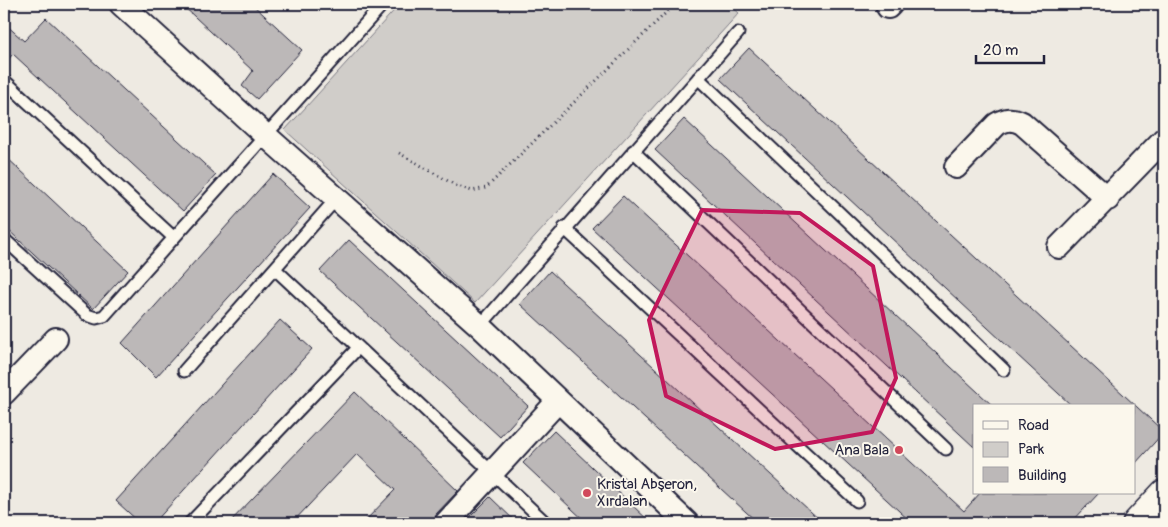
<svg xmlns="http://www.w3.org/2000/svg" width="1168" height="527" viewBox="0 0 1168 527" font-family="Pangolin,sans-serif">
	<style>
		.green { fill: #d0cdc9; stroke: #797882 }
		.building { fill: #bcb8b8; stroke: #22223b }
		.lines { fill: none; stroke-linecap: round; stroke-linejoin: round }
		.service-casing { stroke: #22223b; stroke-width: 15 }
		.minor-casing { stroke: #22223b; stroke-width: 26 }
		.secondary-casing { stroke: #22223b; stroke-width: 31 }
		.path { stroke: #22223b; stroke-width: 3; stroke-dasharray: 1 4; stroke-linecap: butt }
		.service { stroke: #fbf7ec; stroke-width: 11 }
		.minor { stroke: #fbf7ec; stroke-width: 22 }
		.secondary { stroke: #fbf7ec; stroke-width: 28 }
		.marked { fill: #c2185b; fill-opacity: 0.2; stroke: #c2185b; stroke-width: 4; stroke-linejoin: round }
		.poi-dot { fill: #d1495b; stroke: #fbf7ec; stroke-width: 2 }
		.labels { text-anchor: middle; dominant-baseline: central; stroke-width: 4; stroke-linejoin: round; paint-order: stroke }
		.poi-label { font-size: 15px; fill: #22223b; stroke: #fbf7ec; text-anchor: end }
	</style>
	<rect width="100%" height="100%" fill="#eeeae2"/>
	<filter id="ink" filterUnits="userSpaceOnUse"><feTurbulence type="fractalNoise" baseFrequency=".02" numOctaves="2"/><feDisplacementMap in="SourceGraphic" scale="10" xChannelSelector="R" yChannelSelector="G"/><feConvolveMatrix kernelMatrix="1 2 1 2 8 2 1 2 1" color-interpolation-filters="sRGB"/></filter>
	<g filter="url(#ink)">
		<!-- green -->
		<path class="green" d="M400,4h329l10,9 -264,290 -190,-173z"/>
		<!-- building -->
		<path class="building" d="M181,4h71l50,46 -45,49 -15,-13 11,-15z
			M46,18l170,157 -33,36 -170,-157 -9,10v-41l20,18z
			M749,48l415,384 -30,33v-59h-62l-352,-327z
			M684,119l309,287h-19v41l-319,-297z
			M4,155l124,116 -35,38 -89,-83z
			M273,174l37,34 -154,169 -34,-34z
			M623,196l341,315 16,-18h119l-28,30h-159l-320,-295z
			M349,240l179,166 -28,31 -180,-166z
			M550,271l273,252h-65l-238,-219z
			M280,320l32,29 -158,174h-14l-24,-22z
			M355,392l103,99 -22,23 -3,9h-70l32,-33 -38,-36 -65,69h-63z
			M554,431l97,92h-64l-64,-60z
			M490,497l27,26h-53z"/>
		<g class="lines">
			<defs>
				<path id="service" d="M698,78l306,292
					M6,82l167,155
					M633,151l313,298
					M564,228l293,273
					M4,239l83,76 9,3 8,-2 279,-312
					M275,269l271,254
					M480,326l258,-293
					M184,371l152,-172
					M190,523l168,-175"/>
				<path id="minor" d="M121,4l144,131 215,191 207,197
					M888,7l3,-3
					M956,167l41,-43c9,-5 15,-6 25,-1l86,76
					M1059,247l105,-108
					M4,393l52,-54
					M446,523l112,-122"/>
				<path id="secondary" d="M1137,523l27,-29"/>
			</defs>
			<!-- service casing -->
			<use href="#service" class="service-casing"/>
			<!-- minor casing -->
			<use href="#minor" class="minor-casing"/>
			<!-- secondary casing -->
			<use href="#secondary" class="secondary-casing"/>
			<!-- path -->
			<path class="path" d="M399,153l56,32 17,6 14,-3 189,-184"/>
			<!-- service -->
			<use href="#service" class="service"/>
			<!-- minor -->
			<use href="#minor" class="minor"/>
			<!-- secondary -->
			<use href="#secondary" class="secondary"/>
		</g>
	</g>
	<!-- marked area -->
	<path class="marked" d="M702,210l98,3 73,53 23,112 -24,54 -97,17 -109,-53 -17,-76z"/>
	<!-- markers -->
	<g class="poi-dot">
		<circle cx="899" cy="450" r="5"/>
		<circle cx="587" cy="493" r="5"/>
	</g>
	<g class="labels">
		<!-- poi labels -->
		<g class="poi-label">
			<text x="889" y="450">Ana Bala</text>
			<text x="597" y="484" text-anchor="start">Kristal Abşeron,<tspan x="597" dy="17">Xırdalan</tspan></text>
		</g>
	</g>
	<!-- margin -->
	<rect width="1168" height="527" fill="none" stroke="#fbf7ec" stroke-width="20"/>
	<rect x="10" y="10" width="1148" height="507" fill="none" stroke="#22223b" stroke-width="2" filter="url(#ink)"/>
	<!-- legend -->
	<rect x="973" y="404" width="162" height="90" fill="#fbf7ec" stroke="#a4a2a5"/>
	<rect x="983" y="421" width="25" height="8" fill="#fbf7ec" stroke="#a4a2a5"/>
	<text x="1018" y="430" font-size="15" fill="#22223b">Road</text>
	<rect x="983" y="442" width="25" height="15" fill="#d0cdc9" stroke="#a4a2a5"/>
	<text x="1018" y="454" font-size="15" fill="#22223b">Park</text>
	<rect x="983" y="467" width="25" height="15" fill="#bcb8b8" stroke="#a4a2a5"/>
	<text x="1018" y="480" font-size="15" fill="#22223b">Building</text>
	<!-- scale -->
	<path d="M976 55v8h68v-8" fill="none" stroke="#22223b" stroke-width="2.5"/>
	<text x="983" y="55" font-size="15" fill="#22223b" stroke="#fbf7ec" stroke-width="4" paint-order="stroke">20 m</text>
</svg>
